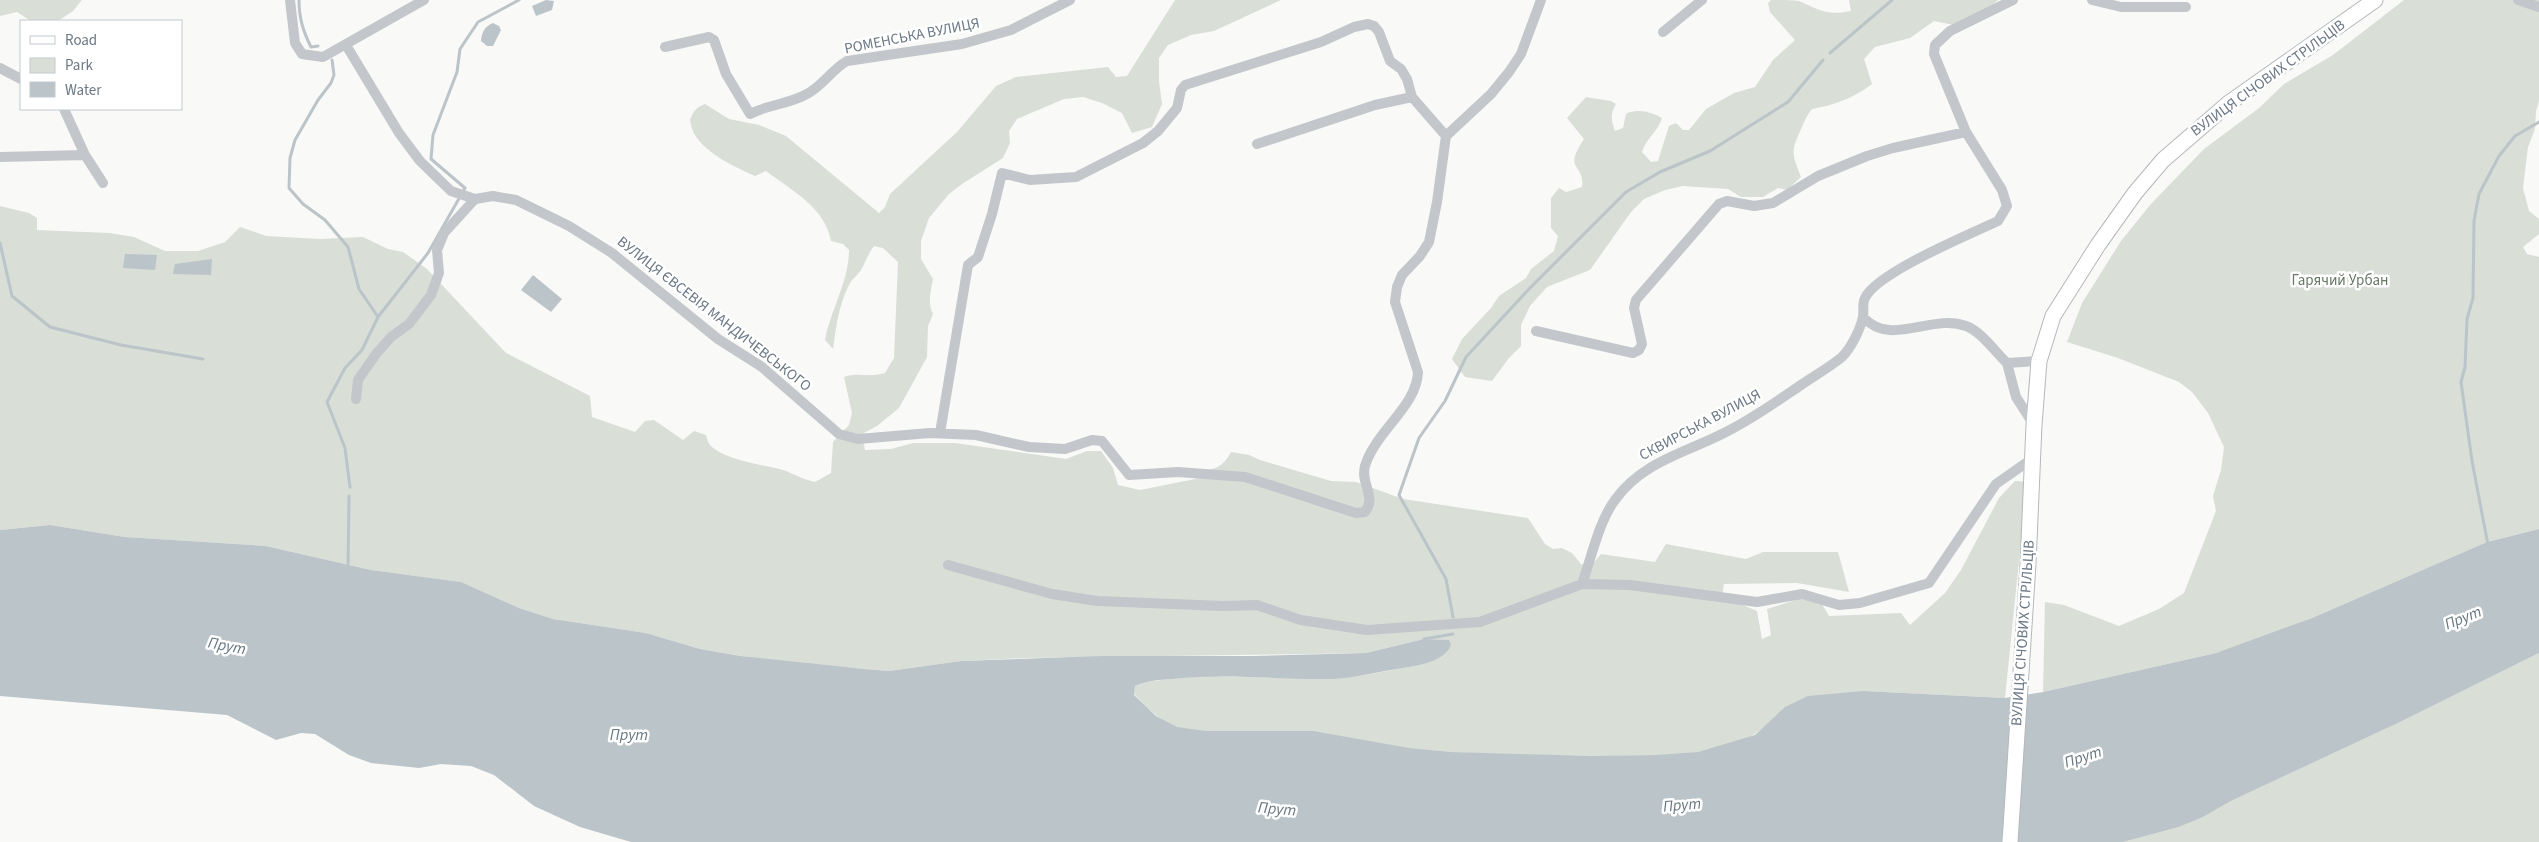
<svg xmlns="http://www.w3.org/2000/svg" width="2539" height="842" viewBox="0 0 2539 842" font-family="'Source Sans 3',sans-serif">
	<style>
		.green { fill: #d9ded7 }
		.water { fill: #bbc4c8 }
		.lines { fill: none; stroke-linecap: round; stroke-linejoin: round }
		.stream { stroke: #bbc4c8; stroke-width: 3 }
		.primary-casing { stroke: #b4b8bc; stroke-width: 17 }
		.street { stroke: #c3c6ca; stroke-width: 10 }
		.primary { stroke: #fff; stroke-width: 15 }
		.labels { text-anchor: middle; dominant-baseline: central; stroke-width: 5; stroke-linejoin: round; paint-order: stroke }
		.street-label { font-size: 15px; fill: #6b7885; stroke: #fff }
		.park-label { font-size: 15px; fill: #677865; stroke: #fff }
		.water-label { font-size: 16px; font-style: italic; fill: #677780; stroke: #fff }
	</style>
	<rect width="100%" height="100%" fill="#f9f9f7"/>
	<!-- green -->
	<path class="green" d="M0,0h82l-9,11 -15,10h-27l-14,-9 -17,4z
		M1175,0h106l-67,31 -23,4 -23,10 -9,13v23l3,23 -10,23 -20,6 -10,-20 -20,-10 -19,-6 -19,2 -33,14 -14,6 -8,12 1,12 -7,15 -41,26 -13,10 -20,24 -8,23v18l12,20c-2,11 -6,24 0,35l-5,12 -1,31 -28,51 -22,18 -15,8 3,16 26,-1 22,-6h42l111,16 21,-8h14l12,17 5,17 22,5 60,-12 6,-8c13,-1 19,-7 25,-18l18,3 11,5 71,21 25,1 47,17 125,19 17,26 8,5 9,-1 10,5 9,11 11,1 9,-11 54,8 11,-18 80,15 17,-7h75l11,40 -52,-9 -73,1 -2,12 35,15 5,28 9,-4 -4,-26 32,-10 21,2 9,15 72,-3 9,12 35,-32 16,-23 38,-72 16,-17 12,1 -22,216 -141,-7 -101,37c-35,30 -106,27 -150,28 -54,0 -108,-1 -162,-4 -62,-4 -123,-16 -185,-19 -27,-2 -65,4 -90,-6 -17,-7 -30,-20 -42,-33l1,-8 9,-4 54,-6 138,3 29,-4 49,-9 29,-26 -19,-1 -58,14 -341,5 -64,3 -72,10 -112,-9 -77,-13 -54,-16 -93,-14 -34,-11 -59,-26 -89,-12 -105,-24 -141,-9 -75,-12 -50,5v-324l29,7 8,5v12l72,3 25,4 31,14h33l27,-9 15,-15 26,9 54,3 43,-2 25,12 15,3 24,17 79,84 84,43 2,21 43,15 10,-11 9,-1 29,20 11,-9 12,4c1,3 2,8 4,10 13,15 55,20 73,25 11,4 21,10 32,12l16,-9 2,-31 16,-17 3,-12 -8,-36c15,-5 24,1 41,-4l9,-15 4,-96 -15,-14 -9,-2c-6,8 -8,15 -13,24 -3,5 -9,9 -12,15 -10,19 -13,42 -16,64l-8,-9c6,-31 24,-59 24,-90l-6,-6 -12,-3c-6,-34 -39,-50 -65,-70l-11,5c-20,-9 -47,-21 -60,-41 -3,-4 -4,-11 -5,-15 3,-8 6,-13 15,-16l24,15 30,6 27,11 93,77 6,-6 5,-13 67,-62 39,-46 20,-9 92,-10 8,10 11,-1z
		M1771,0c8,0 20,0 28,1 21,9 27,15 52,10l-2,-11h149l-14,12 -25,14 -25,-5 -24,17 -35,9 -11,12 8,25c-18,14 -38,21 -60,25 -5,6 -7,11 -10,18 -11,24 -11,25 -1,50l-14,13 -9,-2 -15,9h-22l-13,-8 -45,-3 -18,4 -21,9 -13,13 -41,58 -43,17 -17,19 -9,19v21l-12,12 -17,23 -27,-4 -13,-18 10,-20 29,-31 8,-12 27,-18 5,-9 23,-18 4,-15 -7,-8v-30l8,-10 7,4 16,-5c3,-25 -20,-15 2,-48l-17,-21 19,-21 25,4 5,3c-6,10 -5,16 -1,27l8,-3 3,-14c11,-6 25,-2 36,4 -4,14 -16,20 -20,34l9,10 7,-1 11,-35 7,-3 7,7h6l17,-21 28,-16 21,-6 18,-27 22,-20 -25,-28 -2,-9z
		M2404,0h135v101l-3,10 -1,18 -7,18 -5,41 6,23 10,8v15l-16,13 4,7 12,3v272l-52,13 -175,76 -61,24 -35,11 -173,39 2,-90 19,3 55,21 40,-17 25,-16 32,-82 -3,-15 8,-26 3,-23 -16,-34 -16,-21 -13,-10 -61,-24 -51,-16 15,-39 39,-62 29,-36 54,-56 55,-41 25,-24 49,-29z
		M2539,653v189h-416l56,-15 24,-10 28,-16 169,-79z"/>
	<!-- water -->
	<path class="water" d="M546,0l8,1 -2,9 -16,6 -4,-10z
		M493,23l6,3 2,4 -8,16h-6l-6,-5c1,-9 3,-14 12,-18z
		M125,254l32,1 -2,15 -32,-2z
		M212,259l-1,16 -38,-1 2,-10z
		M533,275l29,24 -11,13 -30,-22z
		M50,525l75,12 141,9 105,24 90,12 58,26 34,11 93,14 54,16 41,7 123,13 25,2 72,-10 142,-5h150l113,-3 58,-14 25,1 2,5c-7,18 -37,21 -54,24 -21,3 -42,9 -64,10 -53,1 -107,-6 -160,0 -13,1 -26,1 -38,7l-1,9 22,21 21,11 29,4h107l96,17 42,4 140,4 65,-1 42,-3 57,-17 30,-28 23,-11 56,-5 141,7 38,-6 173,-39 96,-35 175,-76 52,-13v124l-139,69 -169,79 -28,16 -24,10 -56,15h-1492l-51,-15 -46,-21 -40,-31 -23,-9 -30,-2 -22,4 -48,-5 -22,-8 -34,-21 -14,-1 -25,7 -49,-25 -227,-19v-166z"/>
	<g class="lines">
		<!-- stream -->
		<path class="stream" d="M299,0c0,18 4,31 12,47l7,-1
			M1830,53l62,-53
			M332,60l2,15 -3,8 -13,17 -23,40 -5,18 -1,30 14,16 22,16 23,27 11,42 19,28
			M0,243l12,53 38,31 71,18 82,14
			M350,487l-5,-39 -18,-46 18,-34 17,-18 16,-33 50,-64 37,-65 -34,-29 2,-24 24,-63 3,-23 18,-27 41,-22
			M2488,545l-16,-84 -11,-79 4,-15 2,-48 6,-21 1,-77 5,-27 20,-38 16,-20 24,-14
			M348,568l1,-72
			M1453,617l-7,-38 -47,-84 20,-57 26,-37 21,-44 63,-68 97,-97 34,-20 50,-21 78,-49 35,-42
			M1424,639l29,-5"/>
		<defs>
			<path id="primary" d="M2010,842l18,-278 6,-139 5,-64 14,-45 45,-71 37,-52 28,-33 66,-57 146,-103"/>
		</defs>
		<!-- primary casing -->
		<use href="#primary" class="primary-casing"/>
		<!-- street -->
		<path class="street" d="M290,0l5,43 7,11 21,3 101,-57
			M2092,0l29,7h65
			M2518,0l21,7
			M1663,32l39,-32
			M346,45l53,88 21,28 31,30 24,8 18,-3 23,4 53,26 43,27 106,86 44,28 77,67 19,5 72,-6 46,2 53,12 36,2 27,-9 10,1 27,34 49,-3 67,5 111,36 9,-1c12,-15 -5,-29 0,-46 10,-34 52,-60 53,-94l-23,-70 2,-15 5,-12 18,-19 9,-14 8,-40 9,-66 45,-42 18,-22 12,-18 20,-54
			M665,47l44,-10 5,3 12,34 24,40c17,-9 38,-10 55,-19 17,-8 26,-25 42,-34l115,-17 49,-14 59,-30
			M0,68l21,11
			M1257,144l118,-39 37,-8 34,39
			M85,155l18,28
			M0,157l85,-2 -21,-46
			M1863,317c28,31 68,-4 103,9 16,6 29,26 41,37l32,-2
			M1536,331l97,22 6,-3 3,-6 -8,-36 2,-8 83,-96 8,-3 27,5 19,-3 45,-27 49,-20 26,-8 73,-16
			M2007,363l9,34 18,28
			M356,399l2,-19 18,-26 15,-17 18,-13 22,-29 8,-22 -2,-23 7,-17 31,-34
			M940,433l28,-168 10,-8 14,-43 10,-41 28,7 46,-3 67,-34 15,-12 19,-23 4,-18 4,-5 136,-43 33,-15 14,-3 6,2 5,6 11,29 11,8 6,10 5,18
			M948,565l104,29 45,7 126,5 34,-1 44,15 66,10 113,-8 102,-38 48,1 127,17 45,-8 37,11 21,-2 69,-20 67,-99 37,-26
			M1582,584c9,-25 17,-63 33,-84 27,-38 70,-47 109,-67 27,-13 52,-31 77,-48 13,-9 29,-18 41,-28 9,-9 18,-27 21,-40 1,-6 -1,-14 2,-19 11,-25 105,-64 133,-77l9,-15 -5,-16 -36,-58 -32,-78 1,-9 15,-14 63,-31"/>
		<!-- primary -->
		<use href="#primary" class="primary"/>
	</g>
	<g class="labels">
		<!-- street labels -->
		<g class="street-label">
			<text transform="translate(912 36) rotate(-11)">РОМЕНСЬКА ВУЛИЦЯ</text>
			<text transform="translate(2268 78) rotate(-36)">ВУЛИЦЯ СІЧОВИХ СТРІЛЬЦІВ</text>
			<text transform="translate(714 314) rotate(38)">ВУЛИЦЯ ЄВСЕВІЯ МАНДИЧЕВСЬКОГО</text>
			<text transform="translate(1700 425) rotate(-28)">СКВИРСЬКА ВУЛИЦЯ</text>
			<text transform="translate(2023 633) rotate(-86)">ВУЛИЦЯ СІЧОВИХ СТРІЛЬЦІВ</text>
		</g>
		<!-- park labels -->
		<g class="park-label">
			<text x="2340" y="280">Гарячий Урбан</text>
		</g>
		<!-- water labels -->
		<g class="water-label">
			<text transform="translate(2463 618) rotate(-22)">Прут</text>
			<text transform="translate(227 646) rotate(11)">Прут</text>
			<text x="629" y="735">Прут</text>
			<text transform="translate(2083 757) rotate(-18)">Прут</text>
			<text transform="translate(1682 805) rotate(-5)">Прут</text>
			<text transform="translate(1277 809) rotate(5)">Прут</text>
		</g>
	</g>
	<!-- legend -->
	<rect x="20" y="20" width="162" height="90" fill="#ffffff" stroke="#c4c9ce"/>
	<rect x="30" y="36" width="25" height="8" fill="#ffffff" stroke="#c4c9ce"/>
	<text x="65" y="45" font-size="15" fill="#6b7885">Road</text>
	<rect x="30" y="58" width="25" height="15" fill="#d9ded7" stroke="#c4c9ce"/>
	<text x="65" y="70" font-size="15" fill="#6b7885">Park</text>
	<rect x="30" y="82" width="25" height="15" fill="#bbc4c8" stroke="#c4c9ce"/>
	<text x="65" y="95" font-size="15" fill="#6b7885">Water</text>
</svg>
